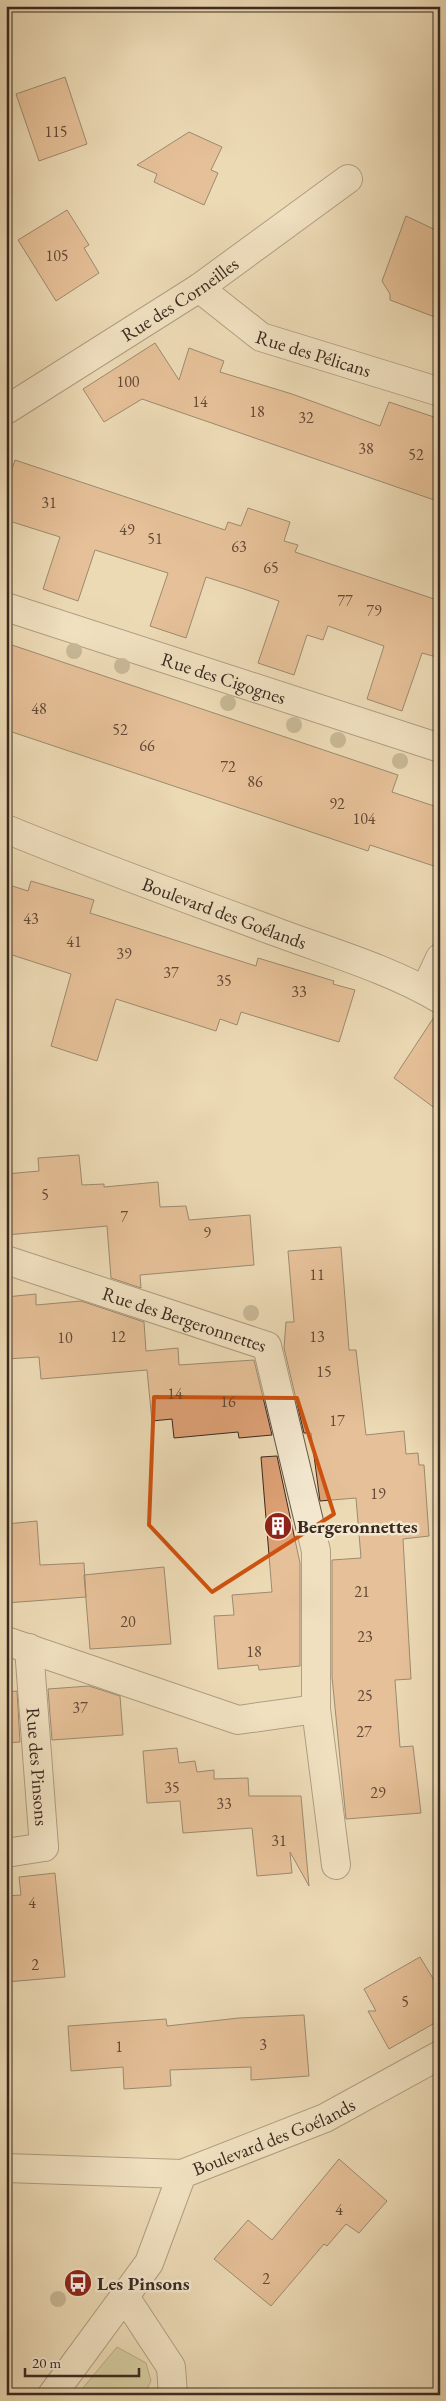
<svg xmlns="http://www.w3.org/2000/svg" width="446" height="2401" viewBox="0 0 446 2401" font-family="'EB Garamond',serif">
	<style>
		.green { fill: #bdbe8a; stroke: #7b7456 }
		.building { fill: #dda075; stroke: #392a21 }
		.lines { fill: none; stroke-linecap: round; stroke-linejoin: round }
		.pedestrian-casing { stroke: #665646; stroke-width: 30 }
		.minor-casing { stroke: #665646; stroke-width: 30 }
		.pedestrian { stroke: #f3e7cf; stroke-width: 28 }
		.minor { stroke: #f3e7cf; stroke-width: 28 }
		.tree { fill: #9c8e72 }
		.marked { fill: none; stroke: #ce520f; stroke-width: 4; stroke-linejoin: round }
		.labels { text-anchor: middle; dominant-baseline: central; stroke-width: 5; stroke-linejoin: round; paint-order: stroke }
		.number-label { font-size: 16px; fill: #624836 }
		.street-label { font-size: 19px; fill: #392a21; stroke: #f3e7cf }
		.poi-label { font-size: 19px; font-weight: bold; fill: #392a21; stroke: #f3e7cf; text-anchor: start }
	</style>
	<rect width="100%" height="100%" fill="#ecdab5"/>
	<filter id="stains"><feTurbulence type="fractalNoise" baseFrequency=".004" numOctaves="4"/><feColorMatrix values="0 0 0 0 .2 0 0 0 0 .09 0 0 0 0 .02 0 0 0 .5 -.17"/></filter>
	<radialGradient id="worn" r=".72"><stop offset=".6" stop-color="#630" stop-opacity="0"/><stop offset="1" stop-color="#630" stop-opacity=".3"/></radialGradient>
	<!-- green -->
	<path class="green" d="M117,2347l29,16 5,18 -7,14h-67z"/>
	<!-- building -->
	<path class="building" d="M65,77l22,67 -48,17 -23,-67z
		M189,132l33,15 -11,23 7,3 -14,32 -50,-23 3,-8 -20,-9z
		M67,210l22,35 -5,3 15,25 -43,28 -38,-61z
		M406,216l34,16v87l-50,-19v-6l-8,-13z
		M155,343l24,37 10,-32 35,13 -4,11 72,22 88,32 9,-24 51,17v83l-298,-103 -38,23 -21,-33z
		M15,460l210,70 3,-8 13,4 7,-18 42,14 -6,19 14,4 -3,7 145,49v57l-18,-5 -20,58 -35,-12 17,-53 -56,-20 -5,14 -16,-5 -13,40 -36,-12 21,-62 -35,-12 -38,-12 -20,61 -36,-12 18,-53 -73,-23 -17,51 -35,-12 17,-52 -54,-17v-33z
		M6,643l392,132 -6,17 48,16v60l-70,-23 -2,6 -362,-121z
		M31,881l63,19 -4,13 166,53 2,-8 76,23 -1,3 22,6 -16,52 -98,-30 -4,13 -17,-6 -4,12 -100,-32 -19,62 -46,-15 20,-72 -65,-21v-69l22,7z
		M436,1014l4,1v97l-46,-34z
		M79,1155l3,30 22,-1v3l54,-5 2,25 26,-1 3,14 61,-5 4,50 -114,10 1,13 -30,-10 -4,-52 -101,9v-61l33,-3 -1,-13z
		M341,1247l8,103h7l10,85 38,-4 2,23 12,-1 1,12h5l5,71 -26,3 8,140 -16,1 5,67 13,-1 8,67 -75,6 -14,-142v-117l29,-2 -5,-60 -36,3 -9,-68h-7l-20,-85 2,-26h8l-6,-71z
		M36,1294v11l45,-4 63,21 2,29 32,-3 1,17 75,-5 18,75 -33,3 -1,-6 -64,6 -2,-19 -20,2 -5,-51 -106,9 -2,-22 -33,2v-62z
		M277,1456l23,107v103l-41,4 -1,-5 -40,4 -4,-53 20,-1 -2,-20 40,-3 -11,-135z
		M37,1521l3,44 44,-2 2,34 -80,6v-79z
		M164,1567l7,77 -81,5 -6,-74z
		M89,1686l31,10 3,39 -71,5 -4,-51z
		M17,1691l3,51 -14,1v-51z
		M177,1748l2,15 16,-2 2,11 17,-2v9l34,-1 1,18h52l8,90 -19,-34 2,21 -35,3 -5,-48 -69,5 -3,-32 -33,2 -4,-52z
		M55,1873l10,104 -59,5v-31h5l-5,-55 15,-1 -2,-18z
		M420,1957l20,33v30l-51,29 -21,-38h8l-12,-22z
		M304,2015l5,61 -58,4v-13l-81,3 1,16 -47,3 -1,-22 -52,4 -3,-45 98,-7 1,7 72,-8z
		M339,2159l48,42 -28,32 -13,-9 -19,22 -3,-2 -53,62 -57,-47 34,-39 24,20z"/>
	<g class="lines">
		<defs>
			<g id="pedestrian">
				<path id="s1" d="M29,1648l15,199"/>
			</g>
			<g id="minor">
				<path id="s2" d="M199,288l62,49 179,55"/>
				<path id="s3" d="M6,410l193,-122 149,-109"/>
				<path id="s4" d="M6,607l434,141"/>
				<path id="s5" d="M6,829c90,37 182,70 273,104 54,20 112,37 161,66"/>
				<path d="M425,990l15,-32"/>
				<path id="s6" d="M6,1260l261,86 49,205v158l-78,11 -232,-79"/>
				<path d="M316,1709l20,156"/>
				<path d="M6,1853l38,-6"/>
				<path id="s7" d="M6,2168l176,6 143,-56 115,-63"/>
				<path d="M125,2297l46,70 2,28"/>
				<path d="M52,2395l97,-132 33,-89"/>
			</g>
		</defs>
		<!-- pedestrian casing -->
		<use href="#pedestrian" class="pedestrian-casing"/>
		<!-- minor casing -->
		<use href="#minor" class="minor-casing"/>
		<!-- pedestrian -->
		<use href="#pedestrian" class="pedestrian"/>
		<!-- minor -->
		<use href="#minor" class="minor"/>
	</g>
	<!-- trees -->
	<g class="tree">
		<circle cx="74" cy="651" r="8"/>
		<circle cx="122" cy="666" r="8"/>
		<circle cx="228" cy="703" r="8"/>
		<circle cx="294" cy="725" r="8"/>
		<circle cx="338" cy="740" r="8"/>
		<circle cx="400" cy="761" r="8"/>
		<circle cx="251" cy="1313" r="8"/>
		<circle cx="58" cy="2299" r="8"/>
	</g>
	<!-- marked area -->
	<path d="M0 0H446V2401H0ZM154,1397l143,1 37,116 -122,78 -63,-67z" fill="#ecdab5" fill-opacity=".55" fill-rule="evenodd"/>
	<path class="marked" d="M154,1397l143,1 37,116 -122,78 -63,-67z"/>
	<!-- icons -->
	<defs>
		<symbol id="building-disc" viewBox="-11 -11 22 22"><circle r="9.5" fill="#8f2418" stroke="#f3e7cf"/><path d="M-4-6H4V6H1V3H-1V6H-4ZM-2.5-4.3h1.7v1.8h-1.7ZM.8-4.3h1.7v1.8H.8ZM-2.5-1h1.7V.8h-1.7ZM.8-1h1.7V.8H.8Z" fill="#fff"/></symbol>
		<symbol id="bus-disc" viewBox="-11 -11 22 22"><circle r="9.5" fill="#8f2418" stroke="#f3e7cf"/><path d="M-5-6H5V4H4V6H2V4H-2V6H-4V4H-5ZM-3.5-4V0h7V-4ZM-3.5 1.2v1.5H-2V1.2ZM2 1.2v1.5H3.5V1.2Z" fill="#fff"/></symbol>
	</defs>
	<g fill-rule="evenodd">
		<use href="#building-disc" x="262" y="1510" width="32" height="32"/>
		<use href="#bus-disc" x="62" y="2267" width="32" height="32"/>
	</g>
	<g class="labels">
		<!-- number labels -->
		<g class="number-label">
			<text x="56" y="131">115</text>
			<text x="57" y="255">105</text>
			<text x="128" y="381">100</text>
			<text x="200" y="401">14</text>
			<text x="257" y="411">18</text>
			<text x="306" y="417">32</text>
			<text x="366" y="448">38</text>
			<text x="416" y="454">52</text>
			<text x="49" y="502">31</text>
			<text x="127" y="529">49</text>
			<text x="155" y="538">51</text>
			<text x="239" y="546">63</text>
			<text x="271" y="567">65</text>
			<text x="345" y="600">77</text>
			<text x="374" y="610">79</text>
			<text x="39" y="708">48</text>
			<text x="120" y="729">52</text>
			<text x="147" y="745">66</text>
			<text x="228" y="766">72</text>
			<text x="255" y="781">86</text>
			<text x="337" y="803">92</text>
			<text x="364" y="818">104</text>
			<text x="31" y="918">43</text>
			<text x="74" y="941">41</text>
			<text x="124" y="953">39</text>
			<text x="171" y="972">37</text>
			<text x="224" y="980">35</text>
			<text x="299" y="991">33</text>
			<text x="45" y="1194">5</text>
			<text x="124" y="1216">7</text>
			<text x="207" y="1232">9</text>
			<text x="317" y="1274">11</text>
			<text x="118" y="1336">12</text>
			<text x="317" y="1336">13</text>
			<text x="65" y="1337">10</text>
			<text x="324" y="1371">15</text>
			<text x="175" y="1393">14</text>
			<text x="228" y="1401">16</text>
			<text x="337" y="1420">17</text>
			<text x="378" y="1493">19</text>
			<text x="362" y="1591">21</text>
			<text x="128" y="1621">20</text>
			<text x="365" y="1636">23</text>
			<text x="254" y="1651">18</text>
			<text x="365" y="1695">25</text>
			<text x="80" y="1707">37</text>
			<text x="364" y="1731">27</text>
			<text x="172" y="1787">35</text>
			<text x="378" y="1792">29</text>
			<text x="224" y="1803">33</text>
			<text x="279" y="1840">31</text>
			<text x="32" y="1902">4</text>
			<text x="35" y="1964">2</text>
			<text x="405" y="2001">5</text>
			<text x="263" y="2044">3</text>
			<text x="119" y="2046">1</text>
			<text x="339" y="2209">4</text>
			<text x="266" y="2278">2</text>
		</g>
		<!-- street labels -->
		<g class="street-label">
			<text stroke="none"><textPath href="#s3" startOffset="206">Rue des Corneilles</textPath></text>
			<text stroke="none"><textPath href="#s2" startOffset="134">Rue des Pélicans</textPath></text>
			<text stroke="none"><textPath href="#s4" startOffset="229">Rue des Cigognes</textPath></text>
			<text stroke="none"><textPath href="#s5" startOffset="234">Boulevard des Goélands</textPath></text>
			<text stroke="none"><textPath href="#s6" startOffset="188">Rue des Bergeronnettes</textPath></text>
			<text stroke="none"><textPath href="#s1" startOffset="119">Rue des Pinsons</textPath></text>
			<text stroke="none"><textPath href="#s7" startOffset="275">Boulevard des Goélands</textPath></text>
		</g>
		<!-- poi labels -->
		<g class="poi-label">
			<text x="297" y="1526">Bergeronnettes</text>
			<text x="97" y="2283">Les Pinsons</text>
		</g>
	</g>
	<!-- margin -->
	<rect width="446" height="2401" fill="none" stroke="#ecdab5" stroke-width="25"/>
	<rect x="8" y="8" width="431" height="2386" fill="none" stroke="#392a21" stroke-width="2.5"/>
	<rect x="12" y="12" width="421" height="2376" fill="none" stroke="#392a21"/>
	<!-- scale -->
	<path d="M25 2368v8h114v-8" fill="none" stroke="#392a21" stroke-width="2.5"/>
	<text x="32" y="2368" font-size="15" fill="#392a21" stroke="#f3e7cf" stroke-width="4" paint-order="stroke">20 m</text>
	<rect width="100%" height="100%" filter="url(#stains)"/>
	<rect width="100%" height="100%" fill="url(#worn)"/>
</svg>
